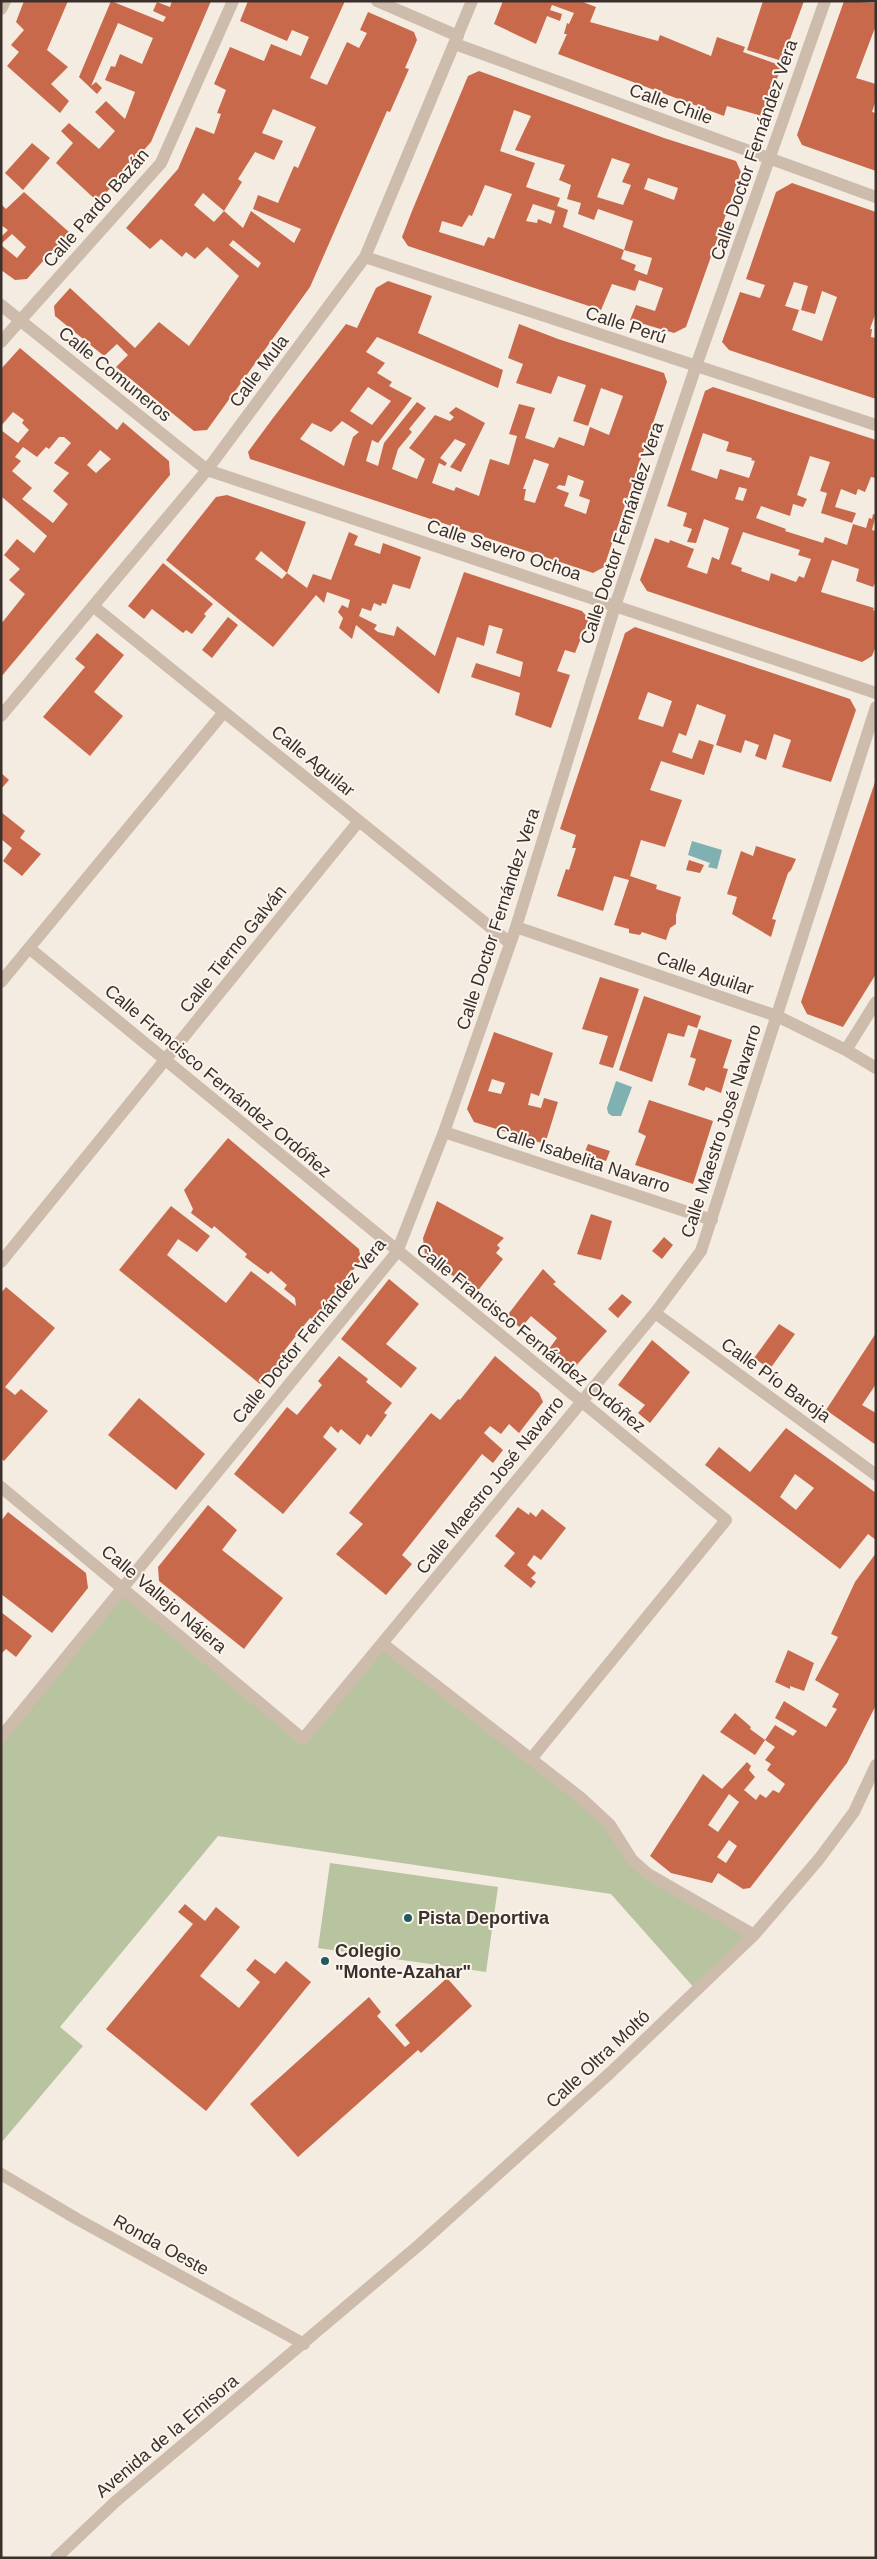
<svg xmlns="http://www.w3.org/2000/svg" width="877" height="2559" viewBox="0 0 877 2559" font-family="Helvetica,sans-serif">
	<style>
		.green { fill: #b8c4a0 }
		.water { fill: #7fb0b2 }
		.building { fill: #c8694b; fill-rule: evenodd }
		.lines { fill: none; stroke-linecap: round; stroke-linejoin: round }
		.minor { stroke: #cdbbac; stroke-width: 12 }
		.poi-dot { fill: #1f5a5e; stroke: #fbf5ee; stroke-width: 2 }
		.labels { text-anchor: middle; dominant-baseline: central; stroke-width: 4; stroke-linejoin: round; paint-order: stroke }
		.street-label { font-size: 18px; fill: #3b302b; stroke: #fbf5ee }
		.poi-label { font-size: 18px; font-weight: bold; fill: #3b302b; stroke: #fbf5ee; text-anchor: start }
	</style>
	<rect width="100%" height="100%" fill="#f4ebe1"/>
	<!-- green -->
	<path class="green" d="M123,1588l180,151 80,-95 198,154 51,62 122,75 -58,55 -85,-96 -393,-58 -158,191 23,19 -82,97v-406z
		M330,1863l168,24 -12,85 -168,-24z"/>
	<!-- water -->
	<path class="water" d="M692,841l30,9 -5,19 -9,-2 2,-4 -22,-8z
		M616,1081l16,6 -11,29h-9l-4,-3 -1,-5z"/>
	<!-- building -->
	<path class="building" d="M24,1h44l-21,49 21,17 -17,17 18,17 -9,12 -53,-47 12,-14 -8,-7 13,-15 -8,-8z
		M111,1l52,21 3,-5 -13,-6 4,-9 13,5 2,-6h39l-60,141 -53,60 -42,-39 17,-20 -12,-12 8,-8 30,26 16,-18 -20,-19 11,-11 19,18 10,-27 -30,-12 6,-14 4,1 5,-13 22,10 11,-26 -35,-15 -27,63 5,-4 6,6 -5,6 -18,-17z
		M248,1h97l-35,77 17,7 20,-43 12,6 8,-15 -7,-3 8,-18 46,20 3,8 -12,28 4,1 -19,43 -3,-1 -77,176 -103,143 -13,1 -78,-64 12,-12 -11,-11 -13,12 -49,-40 -1,-10 16,-18 65,60 24,-26 30,24 50,-70 -32,-29 -12,12 -9,-7 -4,5 -21,-18 -11,10 -24,-21 52,-59 18,-42 18,7 7,-20 -4,-1 9,-23 -12,-6 16,-37 34,14 7,-17 30,12 8,-19 -17,-7 -5,11 -47,-20zM273,109l43,18 -18,41 -4,-2 -16,37 -20,-8 -5,14 48,20 -7,14 -43,-32 -8,17 -19,-17 18,-29 -4,-3 17,-27 19,8 9,-19 -21,-8zM203,193l21,18 -10,11 -20,-17zM233,240l28,23 -3,5 -29,-23z
		M503,1h77l16,6 -6,15 68,19 2,-6 51,21 6,-19 28,10 -2,5 39,14 -20,50 -35,-10 -3,10 -166,-62 9,-20h-3l3,-11 2,1 5,-11 -22,-8 -2,5 12,4 -2,7 -13,-5 -11,28 -42,-20z
		M763,1h41l-22,60 -35,-11z
		M844,1l32,2v22l-20,53 20,6v16l-4,12 4,1v58l-74,-26 -5,-10z
		M479,71l185,67 72,23 5,11 -55,155 -12,6 -44,-13 6,-15 19,6 8,-23 -24,-8 -4,11 -23,-7 -11,26 -193,-64 -6,-9 10,-26 56,-135zM514,110l17,6 -16,34 50,15 -6,15 12,5 -4,14 14,4 -3,11 16,6 4,-11 35,12 -9,29 -61,-23 5,-17 -11,-4 3,-8 -34,-11 9,-24 -35,-12zM612,158l18,6 -8,18 9,3 -8,20 -26,-8zM648,178l30,10 -4,12 -30,-11zM485,185l27,9 -18,45 -6,-2 -4,9 -45,-14 3,-11 20,6 7,-12 3,1zM533,204l22,7 -4,13 -13,-5 -1,4 -11,-2zM624,250l28,8 -5,17 -13,-5 2,-5 -15,-6z
		M32,143l18,15 -27,32 -18,-17z
		M792,183l84,29v100l-6,17h2l-1,8 5,1v61l-147,-49 -7,-8 18,-50 20,6 5,-13 -19,-6 30,-87zM794,282l14,4 -7,24 14,4 7,-23 15,6 -15,44 -30,-11 7,-20 -14,-4z
		M24,192l45,40 -42,47 -12,1 -14,-10v-25l16,13 9,-11 -14,-13 -11,10v-7l7,-7 -7,-5v-21l5,5z
		M388,281l44,15 -14,37 85,37 -5,18 -121,-51 -11,15 19,11 -8,10 15,9 -3,4 23,12 -34,45 -6,-3 -6,21 12,5 6,-23 33,-41 9,6 -17,21 3,3 -14,17 -6,20 25,10 8,-20 -16,-11 26,-33 15,6 4,-4 -5,-4 7,-6 29,16 -24,49 -11,-5 16,-23 -11,-5 -15,19 7,5 -2,3 -6,-3 -7,20 22,8 2,-4 23,9 11,-37 19,6 8,-29 -8,-2 10,-30 16,4 -10,30 29,10 5,-11 25,9 6,-19 19,8 14,-39 -22,-8 -13,38 -15,-5 13,-36 -28,-9 -7,18 -35,-11 7,-19 -15,-6 11,-34 39,15 106,34 3,9 -63,185 -11,6 -343,-114 -2,-7 25,-34 73,-94 11,4 19,-40zM368,387l23,14 -19,24 -22,-14zM342,421l17,11 -6,5 -9,29 -44,-27 12,-16 19,9zM534,459l15,5 -14,39 -11,-3 2,-11h-3zM568,475l16,6 -5,15 11,4 -4,14 -22,-8 5,-13 -13,-5 3,-3 6,1z
		M20,348l97,82 6,-8 46,39 1,14 -169,202v-53l24,-30 -16,-14 11,-11 -16,-14 13,-16 17,14 13,-17 -46,-40v-66l17,13 11,-13 -7,-7 2,-3 -11,-8 -12,14v-57zM59,437h5l7,6 -17,20 15,10 -16,18 15,13 -15,19 -31,-24 10,-11 -20,-17 9,-10 -6,-4 8,-10 14,10 9,-10 3,2zM100,450l11,9 -15,14 -9,-8z
		M713,387l163,53v38l-5,-1 -6,15 -7,-3 -2,6 -15,-6 -6,18 21,6 -4,10 -31,-10 6,-20 -7,-2 10,-29 -20,-6 -13,39 10,4 -4,8 -10,-3 -3,12 -29,-10 -5,12 30,11 -1,2 38,12 2,-6 22,8 6,-21 13,4 3,-10 3,1 1,-5 3,1 -4,15 4,1v50l-3,6 -17,-6 3,-12 -27,-9 -11,32 53,16 -1,2 3,1v35l-4,10 -10,6 -215,-71 -7,-11 15,-42 14,5 1,-3 24,9 -7,18 20,7 5,-17 7,3 10,-32 -25,-9 -8,24 -9,-1 5,-13 -9,-3 4,-13 -20,-7 38,-115zM703,433l26,9 -3,9 26,7 -1,2 4,1 -6,17 -29,-9 -3,10 -26,-9zM739,487l8,2 -4,12 -8,-2zM743,532l57,18 -2,5 13,4 -7,19 -5,-2 -3,6 -25,-9 -2,8 -28,-10 1,-3 -11,-4z
		M227,495l79,27 -19,51 20,15 6,-14 18,6 18,-48 9,4 -4,9 26,9 3,-11 38,14 -11,32 -17,-5 -7,20 -4,-1 -1,3 -7,-3 -3,8 -9,-3 -3,8 18,9 -3,4 4,3 16,4 3,-10 38,30 29,-84 118,39 7,8 -14,34 -10,-3 -8,21 13,4 -19,53 -36,-13 5,-22 -49,-16 5,-14 44,14 3,-15 -27,-9 7,-24 -14,-4 -5,21 -27,-9 -18,57 -83,-69 -4,14 -13,-11 4,-10 -5,-6 4,-7 6,3 2,-8 -23,-8 -3,11 -8,-8 -43,52 -107,-87 50,-63zM261,551l26,22 -5,6 -27,-20z
		M163,563l50,41 -9,10 2,2 -14,18 -6,-4 -3,3 -31,-24 -8,10 -16,-13z
		M228,617l10,8 -26,33 -10,-8z
		M635,627l215,72 6,11 -25,72 -49,-15 9,-27 -17,-6 -8,26 -11,-4 4,-11 -14,-5 -4,13 -25,-8 10,-30 -29,-11 -11,32 -7,-3 -7,19 20,7 7,-19 15,5 -10,30 -43,-14 -11,29 32,10 -17,47 -24,-7 -11,36 27,9 -1,4 25,8 -5,18v9l-6,4 -4,12 -24,-8 -2,3 -11,-2v-4l-15,-4 15,-45 -15,-4 -11,35 -46,-15 9,-27 3,1 7,-22h-4l4,-13 -16,-6 65,-196zM648,692l24,9 -9,26 -25,-8z
		M97,633l27,22 -30,37 29,24 -33,40 -47,-39 42,-50 -10,-8z
		M1,773l8,7 -8,9z
		M875,782l1,192 -33,53 -36,-13 -6,-12z
		M1,812l24,19 -5,7 21,16 -19,22 -19,-15 9,-13 -11,-9z
		M756,846l40,13 -5,11 -3,3 -16,46 4,1 -5,17 -39,-23 5,-17 -10,-3 14,-43 12,5z
		M689,860l15,5 -4,8 -14,-3z
		M600,977l39,12 -26,79 -14,-4 9,-28 -26,-7z
		M644,996l57,20 -4,12 -9,-3 -4,12 -16,-4 -16,49 -33,-12z
		M699,1029l33,11 -9,28 5,1 -7,24 -15,-6 -2,4 -16,-6 8,-26 -6,-2z
		M494,1032l59,21 -14,43 -8,-3 -3,12 13,3 3,-10 14,4 -13,42 -71,-22 -7,-13zM492,1079l13,4 -4,11 -13,-3z
		M649,1100l64,21 -20,63 -58,-19 11,-29 -8,-4z
		M228,1138l131,111 2,11 -47,60 -4,-2 -26,33 3,2 -27,31 -141,-114 52,-64 39,30 -13,16 -19,-13 -11,16 59,48 25,-32 45,35 -1,-8 -11,-9 3,-4 -16,-14 -3,3 -23,-17 2,-3 -33,-28 -2,3 -21,-16 2,-4 -9,-19z
		M588,1144l22,7 -4,10 -22,-7z
		M437,1201l67,37 -7,7 3,3 -4,5 7,6 -27,34 -51,-38 -2,-17z
		M591,1214l21,7 -11,39 -24,-6z
		M664,1237l9,8 -11,14 -10,-8z
		M543,1269l13,13 -3,2 54,47 -33,37 -25,-19 8,-11 -26,-22 -10,12 -15,-11z
		M389,1279l30,25 -33,40 31,24 -16,20 -60,-49z
		M6,1287l49,41 -50,59 10,8 6,-6 27,22 -44,50 -3,-3v-165z
		M622,1294l10,8 -14,16 -10,-9z
		M779,1324l16,10 -25,35 -16,-11z
		M876,1333v51l-14,21 14,8v32l-50,-35z
		M652,1340l38,32 -40,51 -12,-10 7,-8 -27,-20z
		M339,1356l29,23 -2,3 26,21 -8,10 3,2 -16,22 -4,-3 -7,11 -19,-16 -3,4 -7,-7 -8,11 14,12 -54,65 -49,-40 53,-67 10,8 25,-30 -4,-4z
		M495,1356l44,37 4,9 -24,31 -10,-9 -8,10 -11,-8 -6,7 19,17 -10,13 -11,-9 -80,101 10,9 -26,31 -50,-41 27,-30 -14,-11 82,-100 9,7 18,-21 2,1z
		M139,1398l66,56 -29,36 -68,-55z
		M786,1428l90,65v47l-8,-6 -28,35 -135,-104 14,-18 31,25zM795,1474l19,14 -18,22 -16,-13z
		M208,1505l29,25 -15,20 61,48 -39,51 -85,-68 -1,-14z
		M518,1507l11,8 1,-3 6,5 6,-8 24,19 -25,32 -7,-5 -7,10 9,8 -5,5 5,4 -5,6 -27,-22 11,-13 -20,-17z
		M8,1512l78,61 2,15 -36,45 -51,-39v-73z
		M876,1553v152l-29,58 -97,125 -7,1 -25,-16 -6,10 -41,-10 -21,-17 53,-82 19,15 25,-27 4,4 -2,4 6,7 -11,13 12,10 4,-6 6,4 7,-8 6,3 6,-9 -18,-14 4,-6 -6,-4 10,-13 -10,-7 10,-15 18,11 4,-5 -22,-13 9,-17 42,26 11,-18 -5,-2 7,-13 -24,-14 23,-43 -7,-3 24,-52zM729,1794l10,8 -21,30 -10,-7zM729,1840l8,6 -11,17 -9,-6z
		M1,1612l31,24 -16,21 -10,-8 -5,5z
		M788,1650l26,13 -10,28 -14,-5v3l-15,-7z
		M735,1713l16,14 -1,2 15,11 -10,15 -35,-23z
		M185,1904l20,17 11,-14 24,20 -40,49 39,32 21,-26 -14,-12 9,-11 20,15 11,-13 25,21 -105,129 -100,-82 87,-105 -15,-12z
		M447,1978l25,28 -51,47 -3,-3 -120,107 -48,-53 119,-107 12,15 -4,4 28,31 5,-4 -15,-18z"/>
	<g class="lines">
		<!-- minor -->
		<path class="minor" d="M377,1l81,35
			M1,9l4,-8
			M455,44l421,153
			M365,257l511,168
			M1,305l206,165 669,223
			M1,342l160,-179 72,-162
			M93,606l417,337
			M1,716l206,-246 158,-213 107,-256
			M516,927l261,89 69,34 30,18
			M29,948l697,572 -195,239
			M1,982l223,-270
			M846,1050l30,-48
			M444,1132l268,88
			M1,1262l358,-441
			M655,1313l221,162
			M1,1487l302,252 352,-426 46,-62 175,-544
			M383,1644l198,154 29,27 22,35 16,14 106,61
			M1,1737l396,-485 47,-120 72,-205 99,-321 81,-240 129,-365
			M1,2174l76,45 227,125
			M56,2558l59,-56 304,-257 191,-172 144,-138 65,-76 35,-47 22,-47"/>
	</g>
	<!-- markers -->
	<g class="poi-dot">
		<circle cx="408" cy="1918" r="5"/>
		<circle cx="325" cy="1961" r="5"/>
	</g>
	<g class="labels">
		<!-- street labels -->
		<g class="street-label">
			<text transform="translate(671 104) rotate(20)">Calle Chile</text>
			<text transform="translate(754 150) rotate(-71)">Calle Doctor Fernández Vera</text>
			<text transform="translate(96 208) rotate(-49)">Calle Pardo Bazán</text>
			<text transform="translate(626 325) rotate(18)">Calle Perú</text>
			<text transform="translate(259 371) rotate(-53)">Calle Mula</text>
			<text transform="translate(115 374) rotate(39)">Calle Comuneros</text>
			<text transform="translate(622 533) rotate(-72)">Calle Doctor Fernández Vera</text>
			<text transform="translate(504 550) rotate(18)">Calle Severo Ochoa</text>
			<text transform="translate(313 761) rotate(39)">Calle Aguilar</text>
			<text transform="translate(498 919) rotate(-72)">Calle Doctor Fernández Vera</text>
			<text transform="translate(233 949) rotate(-51)">Calle Tierno Galván</text>
			<text transform="translate(705 973) rotate(19)">Calle Aguilar</text>
			<text transform="translate(218 1081) rotate(40)">Calle Francisco Fernández Ordóñez</text>
			<text transform="translate(721 1131) rotate(-72)">Calle Maestro José Navarro</text>
			<text transform="translate(583 1159) rotate(18)">Calle Isabelita Navarro</text>
			<text transform="translate(309 1331) rotate(-51)">Calle Doctor Fernández Vera</text>
			<text transform="translate(531 1338) rotate(39)">Calle Francisco Fernández Ordóñez</text>
			<text transform="translate(776 1380) rotate(36)">Calle Pío Baroja</text>
			<text transform="translate(490 1485) rotate(-51)">Calle Maestro José Navarro</text>
			<text transform="translate(164 1599) rotate(40)">Calle Vallejo Nájera</text>
			<text transform="translate(598 2059) rotate(-43)">Calle Oltra Moltó</text>
			<text transform="translate(161 2245) rotate(29)">Ronda Oeste</text>
			<text transform="translate(167 2436) rotate(-40)">Avenida de la Emisora</text>
		</g>
		<!-- poi labels -->
		<g class="poi-label">
			<text x="418" y="1918">Pista Deportiva</text>
			<text x="335" y="1951">Colegio<tspan x="335" dy="21">"Monte-Azahar"</tspan></text>
		</g>
	</g>
	<!-- border -->
	<rect width="877" height="2559" fill="none" stroke="#3b302b" stroke-width="5"/>
</svg>
